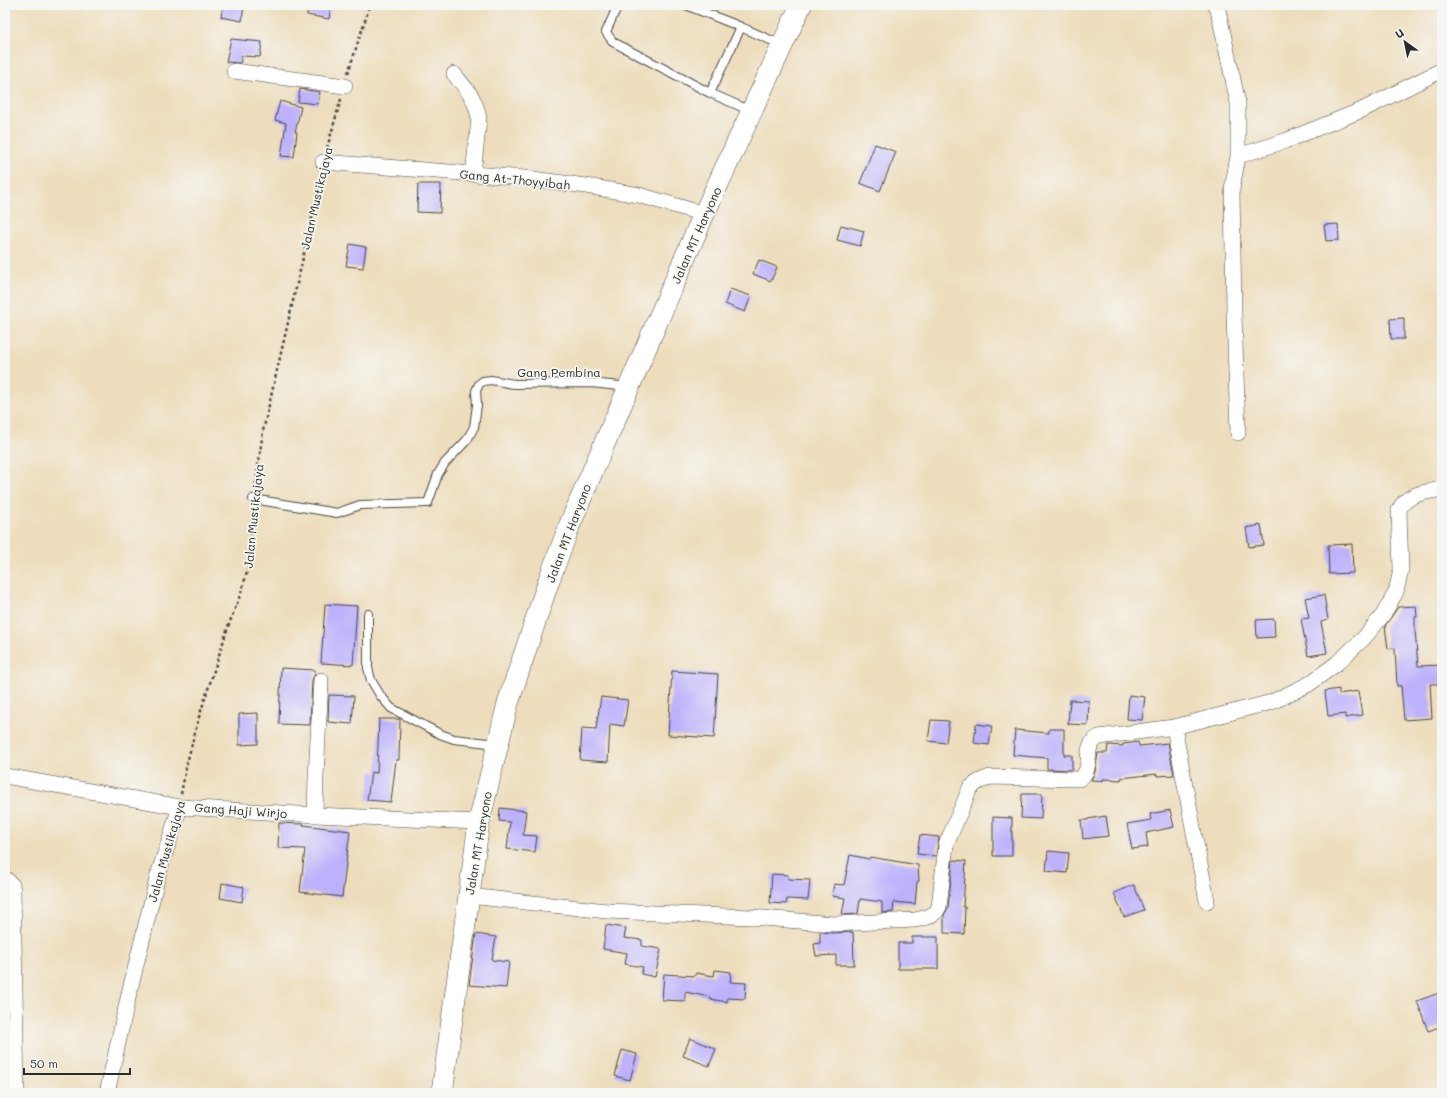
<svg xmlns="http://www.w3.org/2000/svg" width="1447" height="1098" viewBox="0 0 1447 1098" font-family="Mali,sans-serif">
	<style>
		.building { fill: #bdb1fc }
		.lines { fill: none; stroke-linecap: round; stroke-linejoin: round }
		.service-casing { stroke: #484641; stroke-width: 10 }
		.minor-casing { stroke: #484641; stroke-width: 16 }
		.secondary-casing { stroke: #484641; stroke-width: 22 }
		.path { stroke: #484641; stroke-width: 2.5; stroke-dasharray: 3 3; stroke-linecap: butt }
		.service { stroke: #fff; stroke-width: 8 }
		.minor { stroke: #fff; stroke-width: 15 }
		.secondary { stroke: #fff; stroke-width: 21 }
		.labels { text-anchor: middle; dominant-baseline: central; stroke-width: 3.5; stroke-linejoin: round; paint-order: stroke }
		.street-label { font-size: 12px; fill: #2b2b2b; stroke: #f6f6f2 }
	</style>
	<rect width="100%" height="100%" fill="#f6f6f2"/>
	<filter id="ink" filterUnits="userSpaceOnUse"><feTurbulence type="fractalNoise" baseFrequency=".025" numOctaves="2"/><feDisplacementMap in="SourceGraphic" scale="8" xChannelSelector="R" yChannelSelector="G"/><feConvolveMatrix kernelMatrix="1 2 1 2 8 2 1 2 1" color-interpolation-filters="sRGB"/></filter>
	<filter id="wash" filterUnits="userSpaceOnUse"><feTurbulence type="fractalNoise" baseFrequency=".012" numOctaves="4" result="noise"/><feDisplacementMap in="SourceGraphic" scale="16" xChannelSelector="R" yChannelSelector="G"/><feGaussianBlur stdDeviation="0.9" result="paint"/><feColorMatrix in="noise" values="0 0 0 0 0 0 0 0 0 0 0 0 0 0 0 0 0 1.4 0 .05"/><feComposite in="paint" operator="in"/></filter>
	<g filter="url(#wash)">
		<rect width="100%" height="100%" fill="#edddbc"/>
		<g id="blocks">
			<!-- building -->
			<path class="building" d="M223,5h21l-2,16 -21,-4z
				M308,5h23l-2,14 -22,-4z
				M231,39l31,3 -2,15 -18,-1 -2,7 -14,-1z
				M300,89l20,3 -2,12 -20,-2z
				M280,101l21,6 -6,25h2l-3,25 -13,-1 5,-33 -11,-3z
				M875,144l21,8 -16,39 -20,-8z
				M418,184h23l-1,29 -23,-1z
				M1338,224l1,16 -13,1 -2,-16z
				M841,225l23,6 -4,15 -23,-6z
				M350,244l16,3 -3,21 -17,-2z
				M759,260l18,7 -6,14 -18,-7z
				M730,289l21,7 -6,16 -20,-8z
				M1404,318v21h-13l-1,-20z
				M1261,525l3,20 -15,2 -3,-19z
				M1352,544l1,29 -24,1 -1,-29z
				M1324,595l4,25 -7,2 6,31 -19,3 -7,-37 8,-1 -4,-20z
				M325,604l32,2 -4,59 -32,-2z
				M1416,606l1,11h-2v14l3,35 24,-1v19h-12l2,34 -28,2 -3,-34h-4l-2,-38 -7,1 -3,-23 13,-19z
				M1274,619l1,18 -18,1 -1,-18z
				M281,668l34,2v4l-3,6 -2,45 -31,-1z
				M672,671l46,3 -4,64 -46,-3z
				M1339,689v5l19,-3 4,24 -17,3v-4l-17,2 -3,-25z
				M329,695l25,1 -2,28 -24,-2z
				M1129,695l16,2 -3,23 -15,-1z
				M601,697l27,3 -4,26 -14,-2 -2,38 -28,-2 2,-32 14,1z
				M1070,700l19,1 -1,24 -20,-1z
				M258,713v31l-19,1v-31z
				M379,719h21l-1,41h-3l-5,42 -24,-2 4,-28 6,1z
				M931,720l18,1 -3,22 -18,-2z
				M976,724l16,2 -3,19 -15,-2z
				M1049,729h15v26h8v15l-25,-1v-11l-34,-3 2,-25 34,3z
				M1138,742l1,4 29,-3 6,32 -17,1v-2l-36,4v2l-18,-1v2l-12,-1 4,-8 3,-19h9l1,-8 15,1v-2z
				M1022,794h20l-1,25 -20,-1z
				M500,808l26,3 -3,24 14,1 -2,16 -28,-3 3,-27 -11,-1z
				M1170,810l4,17 -28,6 2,14 -16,2 -5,-25 24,-4 -1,-6z
				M1106,816l3,20 -26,3 -2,-19h7v-1z
				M993,817l19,1v38h-19z
				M279,823l25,1 -1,1 47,6 -8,66 -42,-5 5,-43 -27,-1z
				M920,835l19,2 -3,19 -19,-2z
				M1048,851l21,2 -2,20 -21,-2z
				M850,855l19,4 1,-2 48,8 1,16 -2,1 -2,22 -21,-2 -1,10 -11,1v-11l-22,-3 -2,15 -16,1 3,-17 -13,-2 2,-12 10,1z
				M953,860l13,1 -3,46h2l-1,27 -20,-1v-18l4,-7z
				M772,874l16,1v4l22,1 -2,20 -21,-1 -1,5 -16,-1z
				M222,883l22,4 -2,15 -22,-4z
				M1134,885l10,25 -20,7 -10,-24z
				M606,925l20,3 -2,10 18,2v6l19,3 -6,28 -14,-3 2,-7 -18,-3 2,-11 -24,-4z
				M820,932l14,1 19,-1 1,33h-18v-10l-20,1 -2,-12 6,-1z
				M476,934l20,3 -4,23 17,2 -3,26 -37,-3z
				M912,937h26v32h-40v-26h14z
				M715,970l16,2 -1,10 16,1 -1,16 -18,-1v4l-17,-3v-2l-25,-5v9l-23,-1 2,-26 31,2 1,-3 18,3z
				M1439,993l3,9v24l-14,5 -11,-30z
				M690,1038l26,11 -7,17 -26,-10z
				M622,1050l15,4 -7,26 -15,-4z"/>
		</g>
	</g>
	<g filter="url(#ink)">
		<use href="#blocks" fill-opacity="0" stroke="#484641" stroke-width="1"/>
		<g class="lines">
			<defs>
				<path id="service" d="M618,5l-12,27 7,10 97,51 41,18
					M686,5l55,22 41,18
					M710,93l31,-66
					M253,499l84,14 23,-8 68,-2 10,-29 7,-11 22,-23 7,-13 3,-22 -1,-14 3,-7 4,-3 8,-1 23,4 77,-1 38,4
					M368,614v54l3,12 9,15 11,13 49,26 14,5 43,5"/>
				<path id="minor" d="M1215,5l3,5 20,93v53
					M234,71l111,15
					M454,74c13,16 22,24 25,45l-6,55
					M323,162l202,16 61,8 53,9 65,19
					M1238,433l-4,-120 -2,-124 6,-33 47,-15 77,-31 80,-40
					M1174,727l33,174
					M5,776l175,31 135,8 164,7
					M315,815l1,-39 5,-96
					M5,878l7,7 1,6 4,202
					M469,896l138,15 144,6 83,7 81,-4 13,-3 8,-5 3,-5 7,-62 24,-57 8,-6 12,-5 89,2c17,-10 1,-32 20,-42l75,-10 98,-25 37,-18 27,-20 28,-26 19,-23 13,-23 5,-22 -2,-60c8,-17 27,-18 43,-21
					M107,1093l21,-95 30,-123 22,-68"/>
				<path id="secondary" d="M442,1093l37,-271 29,-119 41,-123 21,-56 23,-54 111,-256 97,-209"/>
			</defs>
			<!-- service casing -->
			<use href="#service" class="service-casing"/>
			<!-- minor casing -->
			<use href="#minor" class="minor-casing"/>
			<!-- secondary casing -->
			<use href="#secondary" class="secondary-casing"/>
			<!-- path -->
			<path class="path" d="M348,73l22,-68
				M327,148l14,-49
				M255,490l8,-59 48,-208 10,-49
				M181,794l6,-31 12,-46 30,-93 12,-31 8,-28 4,-56"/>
			<!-- service -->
			<use href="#service" class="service"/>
			<!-- minor -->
			<use href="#minor" class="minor"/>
			<!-- secondary -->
			<use href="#secondary" class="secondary"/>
		</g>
	</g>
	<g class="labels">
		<!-- street labels -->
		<g class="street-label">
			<text transform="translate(515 179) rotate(6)">Gang At-Thoyyibah</text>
			<text transform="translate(316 198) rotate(-77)">Jalan Mustikajaya</text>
			<text transform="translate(696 235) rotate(-66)">Jalan MT Haryono</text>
			<text x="559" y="372">Gang Pembina</text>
			<text transform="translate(253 516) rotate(-84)">Jalan Mustikajaya</text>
			<text transform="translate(568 533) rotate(-69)">Jalan MT Haryono</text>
			<text transform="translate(241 810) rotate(4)">Gang Haji Wirjo</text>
			<text transform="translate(478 843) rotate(-80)">Jalan MT Haryono</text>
			<text transform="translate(166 851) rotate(-74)">Jalan Mustikajaya</text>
		</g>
	</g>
	<!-- margin -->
	<rect width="1447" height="1098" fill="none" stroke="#f6f6f2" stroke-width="20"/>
	<!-- north arrow -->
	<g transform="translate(1405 42) rotate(327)" stroke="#f6f6f2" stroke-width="3" paint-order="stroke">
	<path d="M0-3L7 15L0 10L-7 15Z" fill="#2b2b2b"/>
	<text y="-6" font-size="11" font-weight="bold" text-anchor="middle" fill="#2b2b2b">U</text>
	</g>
	<!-- scale -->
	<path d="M24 1068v6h106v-6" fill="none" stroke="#2b2b2b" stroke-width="2"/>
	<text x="30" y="1068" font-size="12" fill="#2b2b2b" stroke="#f6f6f2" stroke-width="3" paint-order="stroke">50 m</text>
</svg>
